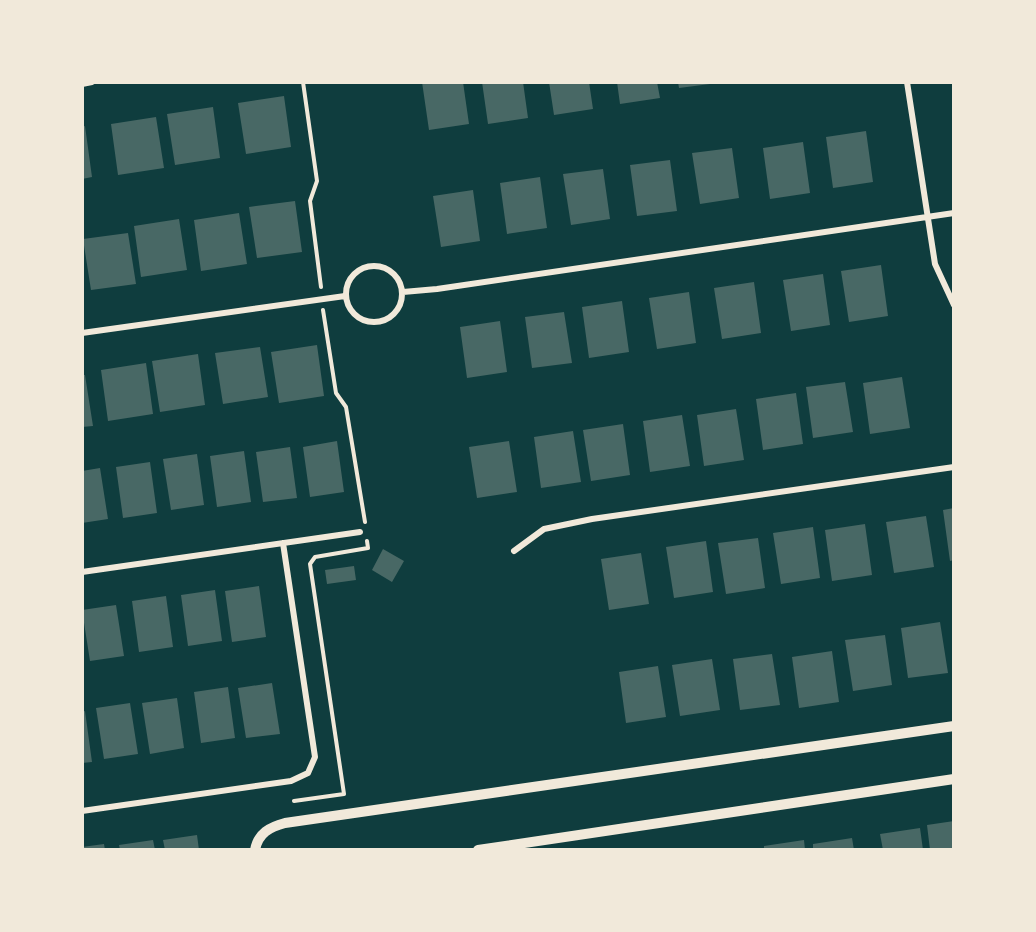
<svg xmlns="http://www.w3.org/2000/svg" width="1036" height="932" viewBox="0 0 1036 932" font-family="Overpass,sans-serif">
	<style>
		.building { fill: #486865 }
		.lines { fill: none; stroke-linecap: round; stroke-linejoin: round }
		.path { stroke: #f1e9da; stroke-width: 4 }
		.minor { stroke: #f1e9da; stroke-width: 6 }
		.tertiary { stroke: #f1e9da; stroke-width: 10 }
	</style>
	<rect width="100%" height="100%" fill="#0f3d3e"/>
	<!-- building -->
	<path class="building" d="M422,82h41l6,42 -40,6z
		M482,82h41l5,36 -40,6z
		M549,82h40l4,27 -39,6z
		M617,82h40l3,16 -40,6z
		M678,82h32v2l-31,4z
		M284,96l7,51 -45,7 -8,-51z
		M213,107l7,51 -45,7 -8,-51z
		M156,117l8,51 -46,7 -7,-51z
		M85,126l7,51 -10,2v-52z
		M866,131l7,51 -40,6 -7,-51z
		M803,142l7,51 -40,6 -7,-51z
		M732,148l7,50 -39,6 -8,-51z
		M670,160l7,51 -40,5 -7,-51z
		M603,169l7,50 -39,6 -8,-51z
		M540,177l7,51 -40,6 -7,-51z
		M473,190l7,51 -39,6 -8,-51z
		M295,201l7,51 -45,6 -8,-51z
		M239,213l8,51 -46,7 -7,-51z
		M179,219l8,51 -46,7 -7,-51z
		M128,233l8,51 -45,6 -8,-51z
		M881,265l7,51 -39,6 -8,-51z
		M823,274l7,51 -39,6 -8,-51z
		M754,282l7,51 -39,6 -8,-51z
		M689,292l7,51 -39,6 -8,-51z
		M622,301l7,51 -40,6 -7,-51z
		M564,312l8,51 -40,5 -7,-51z
		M500,321l7,51 -40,6 -7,-51z
		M317,345l7,51 -45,7 -8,-51z
		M260,347l8,50 -45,7 -8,-51z
		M198,354l7,51 -45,7 -8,-51z
		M146,363l7,51 -45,7 -7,-51z
		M82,375h3l8,51 -11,1z
		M902,377l8,51 -40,6 -7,-51z
		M845,382l8,50 -40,6 -7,-51z
		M796,393l7,51 -40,6 -7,-51z
		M736,409l8,51 -40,6 -7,-51z
		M682,415l8,51 -40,6 -7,-51z
		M623,424l7,51 -39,6 -8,-51z
		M573,431l8,51 -40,6 -7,-51z
		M337,441l7,51 -34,5 -7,-50z
		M509,441l8,51 -40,6 -8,-51z
		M290,447l7,51 -34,4 -7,-50z
		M244,451l7,51 -34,5 -7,-51z
		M197,454l7,51 -33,5 -8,-51z
		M150,462l7,51 -34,5 -7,-51z
		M100,468l8,51 -26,4v-52z
		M954,508v52l-4,1 -7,-51z
		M926,516l8,51 -40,6 -8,-51z
		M865,524l7,51 -40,6 -7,-51z
		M813,527l7,51 -39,6 -8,-51z
		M758,538l7,50 -39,6 -8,-51z
		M706,541l7,51 -39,6 -8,-51z
		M383,549l21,12 -12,21 -20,-12z
		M641,553l8,51 -40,6 -8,-51z
		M354,566l2,14 -29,4 -2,-14z
		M259,586l7,51 -34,5 -7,-51z
		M215,590l7,51 -34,5 -7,-51z
		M166,596l7,51 -34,5 -7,-51z
		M116,605l8,51 -34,5 -8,-51z
		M940,622l8,51 -40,5 -7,-50z
		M885,635l7,50 -39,6 -8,-51z
		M832,651l7,51 -40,6 -7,-51z
		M772,654l8,51 -40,5 -7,-51z
		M712,659l8,51 -40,6 -8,-51z
		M658,666l8,51 -40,6 -7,-51z
		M272,683l8,51 -34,4 -8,-50z
		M228,687l7,51 -34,5 -7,-51z
		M177,698l7,50 -34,6 -8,-51z
		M130,703l8,51 -34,5 -8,-51z
		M85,711l7,51 -10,1v-51z
		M954,821v29h-24l-3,-25z
		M920,828l3,22h-40l-3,-16z
		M197,835l2,15h-34l-2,-10z
		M852,838l2,12h-41v-6z
		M153,840l2,10h-35l-1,-5z
		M804,840l1,10h-41v-4z
		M104,844l1,6h-23v-3z"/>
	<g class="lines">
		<!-- path -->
		<path class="path" d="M303,82l14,99 -7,20 11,86
			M323,310l13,83 10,14 19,115
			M294,801l50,-7 -34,-230 5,-7 53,-9 -1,-7"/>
		<!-- minor -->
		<path class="minor" d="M907,82l28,182 19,41
			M82,84l10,-2
			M346 294a28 28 0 1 1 56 0a28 28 0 1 1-56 0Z
			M403,292l34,-3 517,-76
			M82,333l263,-37
			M514,551l30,-22 48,-10 362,-52
			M82,572l278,-40
			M82,811l209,-30 17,-8 7,-16 -32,-214"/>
		<!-- tertiary -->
		<path class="tertiary" d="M255,850c3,-17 15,-23 30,-27l669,-97
			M478,850l476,-71"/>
	</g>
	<!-- border -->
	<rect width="1036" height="932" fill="none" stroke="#f1e9da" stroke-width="168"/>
</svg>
